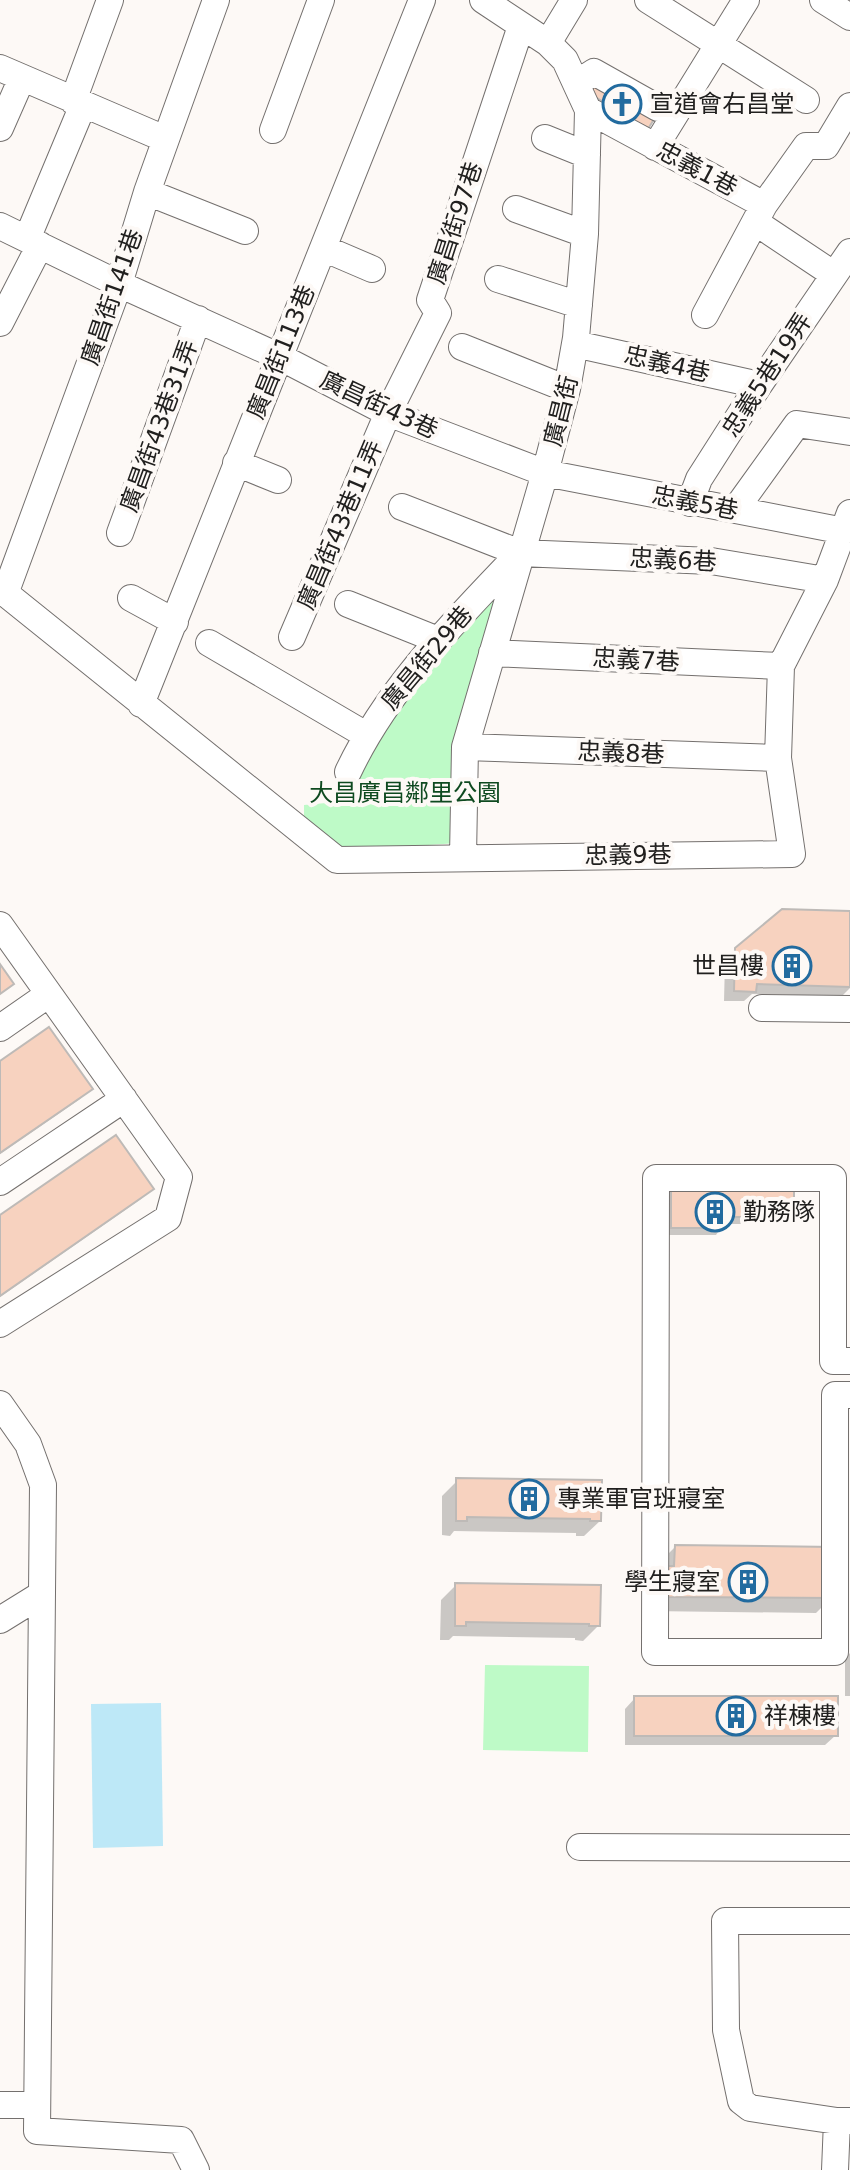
<svg xmlns="http://www.w3.org/2000/svg" width="850" height="2170" viewBox="0 0 850 2170" font-family="'DejaVu Sans','Noto Sans TC',sans-serif">
	<style>
		.green { fill: #befac7 }
		.water { fill: #bde8f7 }
		.shadow { fill: #0003 }
		.building { fill: #f7d2bf; stroke: #bebab7; stroke-width: 2 }
		.lines { fill: none; stroke-linecap: round; stroke-linejoin: round }
		.minor-casing { stroke: #74706e; stroke-width: 28 }
		.minor { stroke: #fff; stroke-width: 26 }
		.labels { text-anchor: middle; dominant-baseline: central; stroke-width: 8; stroke-linejoin: round; paint-order: stroke }
		.poi-label { font-size: 24px; fill: #21201f; stroke: #fdf9f6; text-anchor: start }
		.street-label { font-size: 24px; fill: #21201f; stroke: #fdf9f6 }
		.park-label { font-size: 24px; fill: #0e4a20; stroke: #fdf9f6 }
	</style>
	<rect width="100%" height="100%" fill="#fdf9f6"/>
	<!-- green -->
	<path class="green" d="M508,574l-50,269 -119,8 -35,-27v-19l33,-3 98,-151z
		M485,1665l104,1 -1,86 -105,-2z"/>
	<!-- water -->
	<path class="water" d="M161,1703l2,143 -70,2 -2,-144z"/>
	<!-- shadow -->
	<path class="shadow" d="M850,913v75l-8,8 -90,-2 -8,7h-20l1,-40 11,-11z
		M0,1063l90,26 -10,10 -80,55z
		M151,1189l-10,10 -141,98v-79z
		M672,1192l120,14 -8,8h-27l-8,10h-25l-8,11h-52v-35z
		M457,1481l143,40 -16,15h-8v-3l-122,-2 -4,5 -8,-1v-39z
		M675,1547l156,51 -15,15 -168,-2 12,-49z
		M456,1585l142,41 -15,15 -8,-1v-2l-122,-2 -4,4h-9l1,-40z
		M850,1653v43h-5v-37z
		M635,1698l201,37 -11,10h-200v-36z"/>
	<!-- building -->
	<path class="building" d="M600,83l56,33 -8,13 -61,-37z
		M782,909l68,2v76l-93,-3 -1,8 -22,-1 1,-43z
		M0,964l14,20 -14,10z
		M49,1027l44,62 -93,64v-92z
		M116,1135l38,54 -154,107v-81z
		M671,1190h123v17h-35v10h-33v11h-55z
		M456,1478l146,2 -1,41h-11v-2l-123,-2v4h-11z
		M675,1545l159,2 -1,51 -171,-1v-31h12z
		M455,1583l146,2 -1,41h-11v-2l-123,-2v4h-11z
		M634,1696h204v40h-204z"/>
	<g class="lines">
		<defs>
			<path id="minor" d="M648,0l158,100
				M823,0l27,17
				M548,43l26,-43
				M0,68l165,71
				M577,83l17,-11 64,36
				M73,101l37,-101
				M588,110l176,95
				M0,128l22,-50
				M273,130l48,-130
				M545,138l42,17
				M655,147l91,-147
				M147,192l98,39
				M516,209l69,25
				M755,222l78,52
				M0,226l119,58 161,73 108,56 157,60 299,58
				M27,239l56,-134
				M323,248l49,21
				M498,279l81,26
				M705,315l59,-110 42,-59h20l24,-40
				M0,323l40,-78
				M575,344l184,41
				M462,347l105,42
				M236,463l42,17
				M690,503l9,-24 60,-94 91,-133
				M402,507l118,46 191,8 114,19
				M735,510l62,-86 53,8
				M120,533l78,-214
				M0,589l337,271 455,-6 -14,-96 3,-92 44,-86 25,-67
				M5,594l114,-310 28,-92 69,-192
				M131,598l44,24
				M348,604l90,36
				M292,637l96,-224 50,-100 -8,-13 91,-274
				M209,643l157,92
				M492,653l289,13
				M141,704l281,-704
				M465,747l313,11
				M348,772c39,-83 106,-150 169,-216
				M463,857l2,-110 80,-274 22,-84 9,-51 9,-104 3,-124 -23,-50 -17,-17 -65,-43
				M0,925l179,252 -11,41 -168,106
				M762,1008l88,1
				M0,1028l49,-34
				M0,1182l124,-83
				M850,1361h-17v-183h-177l-1,474h180v-257h15
				M0,1404l28,40 15,41 -6,646 144,9 15,30
				M0,1620l42,-26
				M580,1847l270,1
				M0,2105h37
				M837,2121l-87,-13 -9,-7 -15,-71 -1,-109h125
				M835,2170l2,-49h13"/>
		</defs>
		<!-- minor casing -->
		<use href="#minor" class="minor-casing"/>
		<!-- minor -->
		<use href="#minor" class="minor"/>
	</g>
	<!-- icons -->
	<defs>
		<symbol id="church-ring" viewBox="-11 -11 22 22"><circle r="9.5" fill="#fdf9f6" stroke="#226b9f" stroke-width="1.5"/><path d="M-1.2-6h2.4v3.5h3.3v2.4h-3.3V6h-2.4V-.1h-3.3v-2.4h3.3Z" fill="#226b9f"/></symbol>
		<symbol id="building-ring" viewBox="-11 -11 22 22"><circle r="9.5" fill="#fdf9f6" stroke="#226b9f" stroke-width="1.5"/><path d="M-4-6H4V6H1V3H-1V6H-4ZM-2.5-4.3h1.7v1.8h-1.7ZM.8-4.3h1.7v1.8H.8ZM-2.5-1h1.7V.8h-1.7ZM.8-1h1.7V.8H.8Z" fill="#226b9f"/></symbol>
	</defs>
	<g fill-rule="evenodd">
		<use href="#church-ring" x="600" y="82" width="44" height="44"/>
		<use href="#building-ring" x="770" y="944" width="44" height="44"/>
		<use href="#building-ring" x="693" y="1190" width="44" height="44"/>
		<use href="#building-ring" x="507" y="1477" width="44" height="44"/>
		<use href="#building-ring" x="726" y="1560" width="44" height="44"/>
		<use href="#building-ring" x="714" y="1694" width="44" height="44"/>
	</g>
	<g class="labels">
		<!-- poi labels -->
		<g class="poi-label">
			<text x="650" y="104">宣道會右昌堂</text>
			<text x="764" y="966" text-anchor="end">世昌樓</text>
			<text x="743" y="1212">勤務隊</text>
			<text x="557" y="1499">專業軍官班寢室</text>
			<text x="720" y="1582" text-anchor="end">學生寢室</text>
			<text x="764" y="1716">祥棟樓</text>
		</g>
		<!-- street labels -->
		<g class="street-label">
			<text transform="translate(697 169) rotate(28)">忠義1巷</text>
			<text transform="translate(455 223) rotate(-72)">廣昌街97巷</text>
			<text transform="translate(112 297) rotate(-71)">廣昌街141巷</text>
			<text transform="translate(281 352) rotate(-68)">廣昌街113巷</text>
			<text transform="translate(667 364) rotate(13)">忠義4巷</text>
			<text transform="translate(767 375) rotate(-57)">忠義5巷19弄</text>
			<text transform="translate(379 405) rotate(25)">廣昌街43巷</text>
			<text transform="translate(561 411) rotate(-76)">廣昌街</text>
			<text transform="translate(159 426) rotate(-70)">廣昌街43巷31弄</text>
			<text transform="translate(695 503) rotate(11)">忠義5巷</text>
			<text transform="translate(340 525) rotate(-67)">廣昌街43巷11弄</text>
			<text transform="translate(673 560) rotate(3)">忠義6巷</text>
			<text transform="translate(427 658) rotate(-50)">廣昌街29巷</text>
			<text transform="translate(636 660) rotate(3)">忠義7巷</text>
			<text transform="translate(621 753) rotate(2)">忠義8巷</text>
			<text transform="translate(628 855) rotate(-1)">忠義9巷</text>
		</g>
		<!-- park labels -->
		<g class="park-label">
			<text x="405" y="793">大昌廣昌鄰里公園</text>
		</g>
	</g>
</svg>
